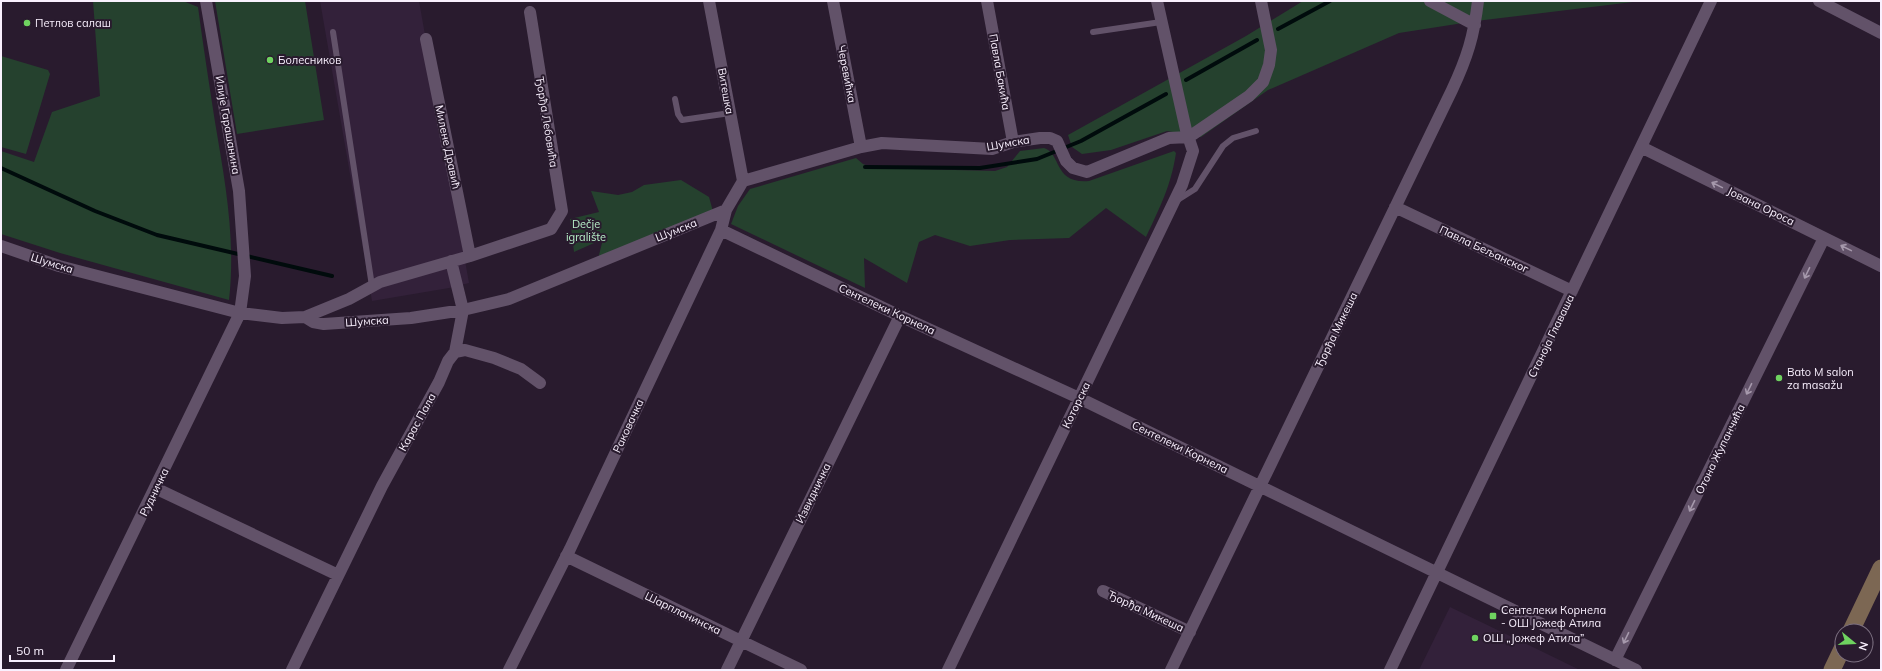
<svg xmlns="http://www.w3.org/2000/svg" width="1882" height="671" viewBox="0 0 1882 671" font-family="Mulish,sans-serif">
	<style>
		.built { fill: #33213a }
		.green { fill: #25412e }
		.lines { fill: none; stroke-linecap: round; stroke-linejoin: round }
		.stream { stroke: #000b0c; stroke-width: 4 }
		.lane { stroke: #625269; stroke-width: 6 }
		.street { stroke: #625269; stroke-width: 12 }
		.secondary { stroke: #7c6753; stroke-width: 17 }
		.oneway { stroke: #a699ac }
		.poi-dot { fill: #6fd360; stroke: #291b2e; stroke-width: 1.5 }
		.labels { text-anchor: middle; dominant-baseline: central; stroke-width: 4; stroke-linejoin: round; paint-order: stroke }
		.poi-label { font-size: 11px; fill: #f9f0fe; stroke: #291b2e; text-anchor: start }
		.street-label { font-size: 11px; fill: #f9f0fe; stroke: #291b2e }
		.park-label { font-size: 11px; fill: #b8f1c9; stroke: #291b2e }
	</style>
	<rect width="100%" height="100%" fill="#291b2e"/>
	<!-- built -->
	<path class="built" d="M320,1h99l50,282 -20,5 -77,13z
		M1450,607l130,63h-161z"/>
	<!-- green -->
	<path class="green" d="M93,1h90l15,6c5,38 11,76 17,115 10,59 21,118 14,178l-169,-47 -59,-19v-83l33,11 18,-50 48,-16z
		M215,1h90l19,119 -87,14z
		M1303,1h338l-165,20 -77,12 -131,57 -67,47 -34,-6 -56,19 -29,4 -10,-7 -4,-12 178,-99z
		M1,56l47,14 2,4 -24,80 -25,-7z
		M1044,148c18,6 9,36 45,33l85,-30 2,2c-5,33 -16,54 -30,84l-40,-29 -37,30 -59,2 -40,6 -35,-11 -16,7 -12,41 -43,-25 1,30 -134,-64 7,-18 12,-17 106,-31 7,6 11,4 121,3 12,-4 13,-16z
		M681,180l28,17 5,18 -117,48 6,-24 -29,13 -4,-33 29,-7 -8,-21 27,4 14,-3 12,-7z"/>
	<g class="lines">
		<!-- stream -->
		<path class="stream" d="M1278,29l52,-28
			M1186,80l71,-40
			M865,167l115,1 57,-9 44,-18 85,-47
			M1,168l94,43 62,24 175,41"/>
		<!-- lane -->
		<path class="lane" d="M333,32l39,254
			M1093,32l68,-10
			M675,99l3,15 4,6 48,-7
			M1176,201l19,-12 28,-43 10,-8 23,-7"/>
		<!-- street -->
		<path class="street" d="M709,1l34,180
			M833,1l28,146
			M987,1l26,141
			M1430,1l45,24
			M1819,1l62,32
			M426,39l44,217
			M1641,147l240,119
			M743,181l118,-34 21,-4 110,6 21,-7 27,-4h10l7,3 9,20 7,7 14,4 82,-34 20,-1 60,-41 14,-14 6,-17 2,-15 -10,-49
			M1395,207l177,84
			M721,230l179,86 179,82 557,272
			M1,246l58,20 181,47 42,5 23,-1 8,5 11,2 87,-6 52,-8 46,-11 217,-89
			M451,261l12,49 -8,42
			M305,317l44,-18 31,-17 90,-26 81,-27 11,-18 -32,-199
			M155,488l183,87
			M566,556l235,114
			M1103,591l87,41
			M1615,660l209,-422
			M66,670l174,-357 5,-37 -6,-85 -33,-190
			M292,670l90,-184 57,-104 9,-21 7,-9 10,-2 29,8 27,11 19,14
			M509,670l61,-121 151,-319 5,-20 17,-29
			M727,670l173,-354
			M948,670l234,-485 11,-34 -7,-21 -29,-129
			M1171,670l281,-580c15,-32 22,-54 26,-89
			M1390,670l321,-669"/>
		<!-- secondary -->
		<path class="secondary" d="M1851,631l30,-63
			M1832,670l10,-21"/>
	</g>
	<!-- one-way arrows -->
	<defs><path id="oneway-shaft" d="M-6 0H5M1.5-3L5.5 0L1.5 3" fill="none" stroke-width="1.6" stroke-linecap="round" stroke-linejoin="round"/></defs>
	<g class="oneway">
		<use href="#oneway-shaft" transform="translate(1717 185) rotate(-154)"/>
		<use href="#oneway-shaft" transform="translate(1846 248) rotate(-154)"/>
		<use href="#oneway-shaft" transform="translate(1807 273) rotate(116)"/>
		<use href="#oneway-shaft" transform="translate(1749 389) rotate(116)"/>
		<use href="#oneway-shaft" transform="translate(1692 506) rotate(116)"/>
		<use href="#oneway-shaft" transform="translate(1626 638) rotate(116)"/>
	</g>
	<!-- markers -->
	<g class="poi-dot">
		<circle cx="27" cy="23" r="4"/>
		<circle cx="270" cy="60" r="4"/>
		<circle cx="1779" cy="378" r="4"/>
		<rect x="1489" y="612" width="8" height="8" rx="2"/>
		<circle cx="1475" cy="638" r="4"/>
	</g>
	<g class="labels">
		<!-- poi labels -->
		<g class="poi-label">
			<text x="35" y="23">Петлов салаш</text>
			<text x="278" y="60">Болесников</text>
			<text x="1787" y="372">Bato M salon<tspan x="1787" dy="13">za masažu</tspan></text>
			<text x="1501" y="610">Сентелеки Корнела<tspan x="1501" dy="13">- ОШ Јожеф Атила</tspan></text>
			<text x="1483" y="638">ОШ „Јожеф Атила”</text>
		</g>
		<!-- street labels -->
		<g class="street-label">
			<text transform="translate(1000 72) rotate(80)">Павла Бакића</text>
			<text transform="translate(847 74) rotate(79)">Черевићка</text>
			<text transform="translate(726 91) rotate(80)">Витешка</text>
			<text transform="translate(547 122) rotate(81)">Ђорђа Лебовића</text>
			<text transform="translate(228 125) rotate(80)">Илије Гарашанина</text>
			<text transform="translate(1008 143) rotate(-10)">Шумска</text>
			<text transform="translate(448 147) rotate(78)">Милене Дравић</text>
			<text transform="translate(1761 206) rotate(26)">Јована Ороса</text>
			<text transform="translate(676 230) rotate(-22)">Шумска</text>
			<text transform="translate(1484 249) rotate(25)">Павла Бељанског</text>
			<text transform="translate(52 263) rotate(17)">Шумска</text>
			<text transform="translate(887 309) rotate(25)">Сентелеки Корнела</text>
			<text transform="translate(367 321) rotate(-4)">Шумска</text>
			<text transform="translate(1336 330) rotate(-64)">Ђорђа Микеша</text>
			<text transform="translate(1551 336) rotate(-64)">Станоја Главаша</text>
			<text transform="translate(1076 405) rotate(-64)">Которска</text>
			<text transform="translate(417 422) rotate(-61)">Карас Пала</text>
			<text transform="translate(628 426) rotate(-65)">Раковачка</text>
			<text transform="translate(1180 447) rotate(26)">Сентелеки Корнела</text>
			<text transform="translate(1720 449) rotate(-64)">Отона Жупанчића</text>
			<text transform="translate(154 492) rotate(-64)">Рудничка</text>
			<text transform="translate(813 493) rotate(-64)">Извидничка</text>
			<text transform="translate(1146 611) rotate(25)">Ђорђа Микеша</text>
			<text transform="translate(683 613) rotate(26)">Шарпланинска</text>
		</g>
		<!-- park labels -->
		<g class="park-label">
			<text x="586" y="224">Dečje<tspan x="586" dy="13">igralište</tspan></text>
		</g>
	</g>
	<!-- border -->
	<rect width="1882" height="671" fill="none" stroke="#f9f0fe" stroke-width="4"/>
	<!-- north arrow -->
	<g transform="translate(1854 643) rotate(108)"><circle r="19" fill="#291b2e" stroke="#7c7081"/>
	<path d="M0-3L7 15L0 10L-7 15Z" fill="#6fd360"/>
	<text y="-6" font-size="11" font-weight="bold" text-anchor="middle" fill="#f9f0fe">N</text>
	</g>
	<!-- scale -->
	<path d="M10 655v6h104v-6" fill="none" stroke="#f9f0fe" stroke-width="2"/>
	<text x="16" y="655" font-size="12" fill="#f9f0fe" stroke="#291b2e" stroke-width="3" paint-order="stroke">50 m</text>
</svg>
